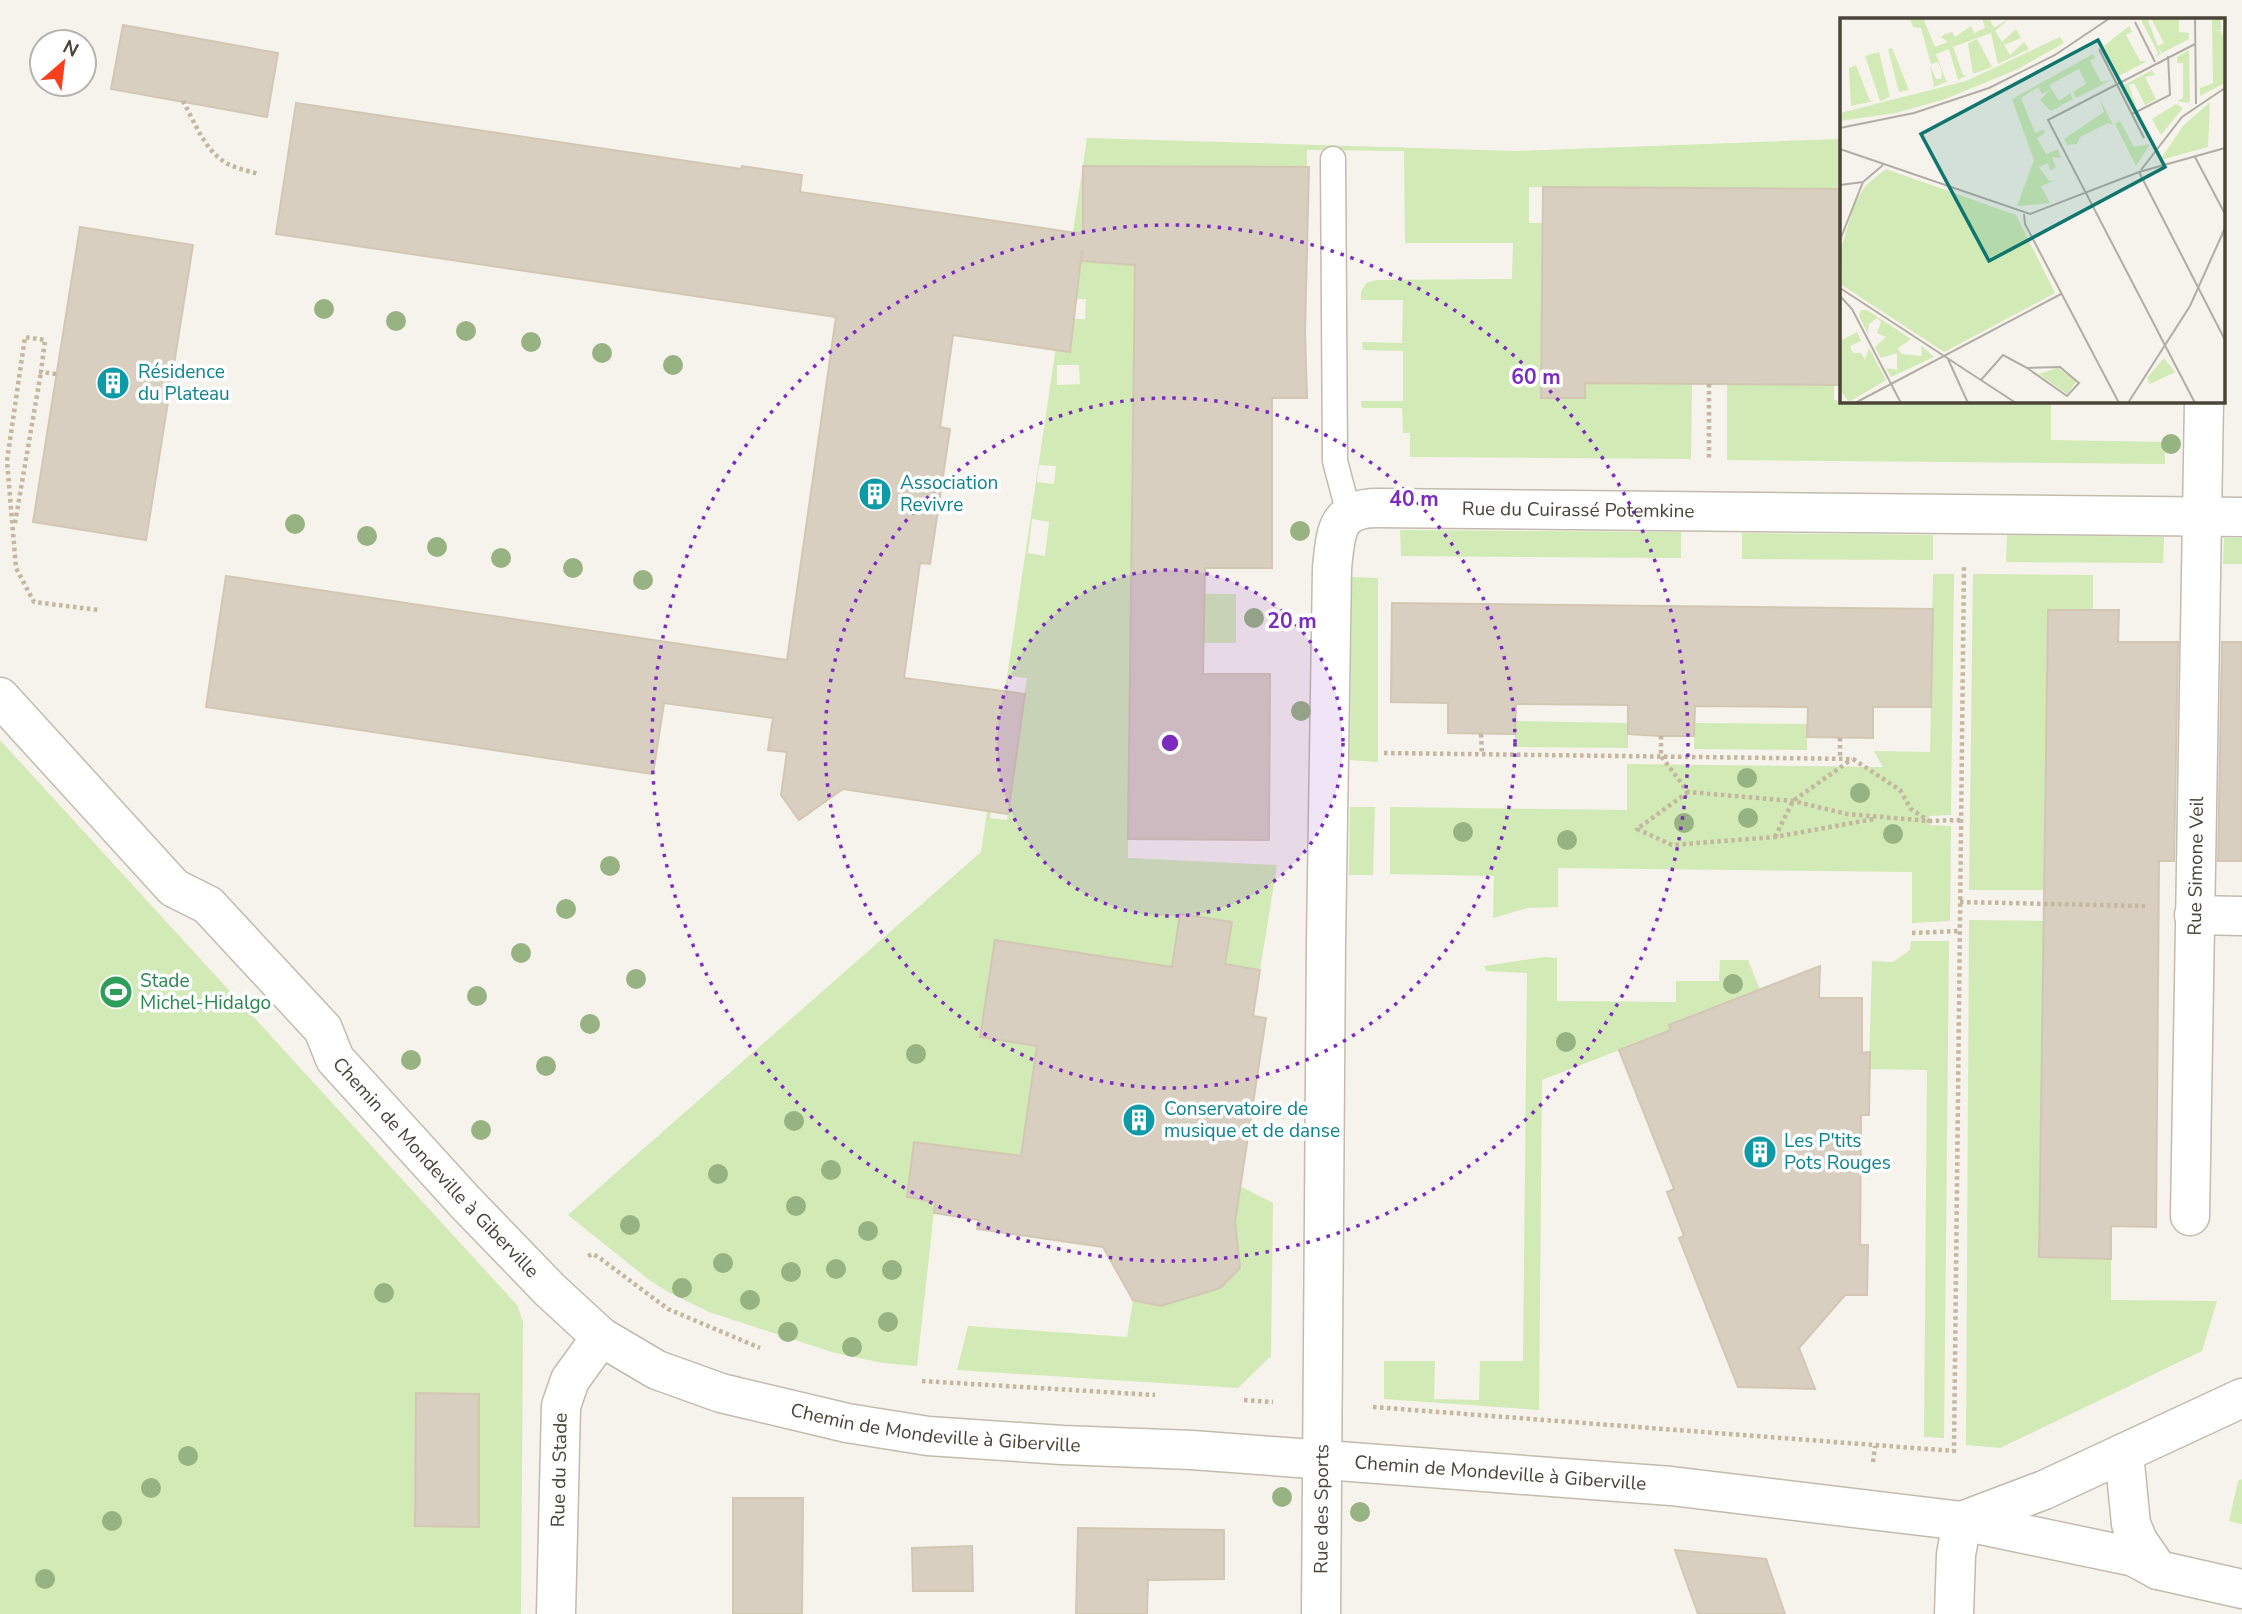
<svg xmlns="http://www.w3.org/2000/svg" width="2242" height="1614" viewBox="0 0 2242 1614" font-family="'Nunito Sans',sans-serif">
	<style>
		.green { fill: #d2eab5; fill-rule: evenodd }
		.building { fill: #d8cfc1; stroke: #d3c7b4; stroke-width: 2 }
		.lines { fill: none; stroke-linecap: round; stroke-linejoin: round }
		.service-casing { stroke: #c2bbae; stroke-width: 27 }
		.minor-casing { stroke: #c2bbae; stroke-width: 41 }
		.tertiary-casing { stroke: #c2bbae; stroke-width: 41 }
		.path { stroke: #c4b79f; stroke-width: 4.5; stroke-dasharray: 3.5 3.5; stroke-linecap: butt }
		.service { stroke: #fff; stroke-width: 24 }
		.minor { stroke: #fff; stroke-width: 38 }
		.tertiary { stroke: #fff; stroke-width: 38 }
		.tree { fill: #97b381 }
		.ring { fill: none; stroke: #7b2cbf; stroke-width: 3.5; stroke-dasharray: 3.5 7 }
		.labels { text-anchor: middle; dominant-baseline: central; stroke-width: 7; stroke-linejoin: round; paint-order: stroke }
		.culture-label { font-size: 19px; fill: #0d838f; stroke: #fff; text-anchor: start }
		.street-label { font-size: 19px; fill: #4b4439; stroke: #fff }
		.leisure-label { font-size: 19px; fill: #27864d; stroke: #fff; text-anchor: start }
		.inset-road { fill: none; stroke: #b2ada4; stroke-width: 2 }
		.view { fill: #0f766e; fill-opacity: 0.15; stroke: #0f766e; stroke-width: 3.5 }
		.inset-edge { fill: none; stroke: #4b4439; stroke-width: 3.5 }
		.centre { fill: #7b2cbf; stroke: #fff; stroke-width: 3.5 }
		.ring-label { font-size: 21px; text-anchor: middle; font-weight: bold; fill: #7b2cbf; stroke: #fff; stroke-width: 7; stroke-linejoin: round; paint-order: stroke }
	</style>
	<rect width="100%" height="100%" fill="#f6f3ec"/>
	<!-- green -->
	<path class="green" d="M1087,138l428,13 326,-12v50l-312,-2v36h13v175h42l1,-15 107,1 -1,75 -281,-2v-24h-7l-1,-25h-40l-1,-7h42v-50l-40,-1 -1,-8 40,1 1,-43h-42v-8l5,-9 11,-3 135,-1 1,-36h-108l-1,-92 -97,-1v17l-128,-1 -15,264h-32l-1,163 105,1v49h-106l-2,215 149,7 -17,105 -35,-6 6,-42 -51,-8 -20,132 -165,-106 -15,97 57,9 -14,95 73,11 -2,15 -180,-24 -7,54 28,5 -18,164 -34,-3 -48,-10 -126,-41 -41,-20 -20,-13 -80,-64 413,-363zM1084,166h22v20l-23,-1zM1074,235l22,20h-22zM1065,299h21l-1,20h-22zM1079,365l1,19 -23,1v-20zM1039,465l17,1 -2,18 -17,-2zM1032,519l17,3 -4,34 -17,-3zM1009,676l18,2 -3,18 -20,14zM994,784l18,2 -5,34 -17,-2z
		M1727,384l107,1v15l7,1h210v39l114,2v22l-438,-4z
		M1400,530l281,2v26l-280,-2z
		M1742,533l191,2v25l-191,-1z
		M2007,535l157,2 -1,26 -157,-1z
		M2224,538h18v26h-19z
		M1933,574h21l-3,241 -22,1 1,9 21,1 -1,95 -38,2v-51l-354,-4v39l-30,1 -35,10 1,-42 -104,-2v-67l237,3v-46l256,3 -9,-16 56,1z
		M1973,574l120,1v35h-45l-4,280h-75z
		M1352,577l26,1v184l-28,-2z
		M1515,721l113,2v25l-113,-1z
		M1694,723l113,1v26l-113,-1z
		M0,740l517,565 6,17 -2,292h-521z
		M1350,807h25l-2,68h-24z
		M1969,920l75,1 -5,336 72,2v41l106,1 -15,50 -202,97 -34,-3z
		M1911,941h38l-5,497 -20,-1 3,-367 -58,-1 3,-108 21,1 17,-12z
		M1544,957l13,1v43l119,1v-21h43l1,-21h28l12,30 -89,40 -129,50 -3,330 -155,-11v-38h51l-1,38 45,1 1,-39h43l4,-388 -41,-2 -2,-5z
		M1232,1182l41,21 -2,153 -33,32 -281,-18 11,-44 159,11 6,-37 28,6 59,-18 19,-20z
		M2242,1479v45l-13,-3 9,-40z"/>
	<!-- building -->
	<path class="building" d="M123,25l155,28 -11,64 -156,-28z
		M296,103l445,66 1,-3 60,9 -2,17 283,42v-68l226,1 -4,165 2,66h-35v170h-67l-2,106h67l-1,166 -141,-1 7,-574 -53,-4v-11l-12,102 -117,-17 -13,92 10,2 -20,135 -10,-1 -16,115 121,16 -17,120 -165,-25 -44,31 -18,-25 6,-43 -19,-2 5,-32 -109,-15 -11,71 -447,-67 20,-131 561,84 49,-343 -560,-83z
		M1543,187l298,2v196l-256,-2v15h-44z
		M80,227l113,18 -47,295 -113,-18z
		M1392,603l541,6 -2,98h-58v31l-66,-1 1,-30 -113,-1 -1,30h-33l-33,-2v-29l-112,-1 -1,30 -67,-1v-30l-57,-1z
		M2048,610h71l-1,32h60l-4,219h-15l-3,366 -45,-1v33l-72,-2z
		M2222,642h20v219h-24z
		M1180,914l52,8 -7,42 35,6 -7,46 13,2 -31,204 5,46 -20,20 -59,18 -28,-6 -30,-53 -126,-18 2,-9 -45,-7 1,-11 -28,-5 7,-55 107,14 16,-110 -57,-9 15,-97 177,27z
		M1820,966l-1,32h43v55l8,-1 -1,63h-8l-1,130h8l-1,50h-22l-46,53 16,41 -77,-2 -59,-149 5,-2 -17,-44 7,-3 -55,-139 52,-20 -2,-5z
		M416,1393l63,1v133l-64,-1z
		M733,1498h70l-1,116h-69z
		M1078,1528l146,2v49l-76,1 -1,34h-71z
		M972,1546l1,45h-60l-1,-43z
		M1675,1550l91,9 19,55h-87z"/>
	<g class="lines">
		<defs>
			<path id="service" d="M1333,159l2,302 14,53"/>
			<g id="minor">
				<path d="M2194,915l48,1"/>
				<path id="s1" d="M2190,1216l14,-815"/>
				<path id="s2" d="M1321,1614l5,-672 6,-374c4,-36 3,-60 46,-60l864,9"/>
				<path d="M1954,1614l2,-59 6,-34 82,-31 198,-92"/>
			</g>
			<g id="tertiary">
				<path id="s3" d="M0,697l174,191 34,17 115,124 12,30 130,143 85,88 51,47 56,33 64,23 126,30 81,13 134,9 130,5 479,36 291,35 172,36 24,13 84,19"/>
				<path d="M2124,1453l7,71 7,17 20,29"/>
				<path id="s4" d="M556,1614l5,-208 9,-26 31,-43"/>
			</g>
		</defs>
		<!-- service casing -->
		<use href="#service" class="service-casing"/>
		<!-- minor casing -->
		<use href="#minor" class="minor-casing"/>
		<!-- tertiary casing -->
		<use href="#tertiary" class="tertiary-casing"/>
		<!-- path -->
		<path class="path" d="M183,101c12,22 23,53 47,64 9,4 19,6 28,9
			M56,374l-15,-2 4,-32 -20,-3 -18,124 9,107 18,34 65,8
			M1709,384v75
			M169,392l51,9
			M15,523l26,-151
			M1481,734l1,21
			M1661,736v20l27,36 105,9 54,13 82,7 32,-1
			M1840,738v20
			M1384,753l469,6 47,31 11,19 18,12
			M1688,792l-51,37 35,16 103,-8 99,-18
			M1775,837l18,-36 59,-42
			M1960,902l185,4
			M1912,933l47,-2
			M588,1256l5,-2 8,5 67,50 92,39
			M922,1381l233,14
			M1244,1400l29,2
			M1373,1407l581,44 10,-886
			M1873,1462l2,-16"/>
		<!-- service -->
		<use href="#service" class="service"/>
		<!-- minor -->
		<use href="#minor" class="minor"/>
		<!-- tertiary -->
		<use href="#tertiary" class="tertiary"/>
	</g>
	<!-- trees -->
	<g class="tree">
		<circle cx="324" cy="309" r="10"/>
		<circle cx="396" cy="321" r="10"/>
		<circle cx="466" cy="331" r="10"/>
		<circle cx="531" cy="342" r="10"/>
		<circle cx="602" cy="353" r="10"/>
		<circle cx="673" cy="365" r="10"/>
		<circle cx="2171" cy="444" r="10"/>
		<circle cx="295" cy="524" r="10"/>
		<circle cx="1300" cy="531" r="10"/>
		<circle cx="367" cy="536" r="10"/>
		<circle cx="437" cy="547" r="10"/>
		<circle cx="501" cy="558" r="10"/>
		<circle cx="573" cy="568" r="10"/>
		<circle cx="643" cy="580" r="10"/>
		<circle cx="1254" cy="618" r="10"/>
		<circle cx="1301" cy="711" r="10"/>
		<circle cx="1747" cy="778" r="10"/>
		<circle cx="1860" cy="793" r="10"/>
		<circle cx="1748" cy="818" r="10"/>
		<circle cx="1684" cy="823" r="10"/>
		<circle cx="1463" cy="832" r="10"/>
		<circle cx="1893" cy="834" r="10"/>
		<circle cx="1567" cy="840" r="10"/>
		<circle cx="610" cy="866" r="10"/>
		<circle cx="566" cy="909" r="10"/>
		<circle cx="521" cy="953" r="10"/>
		<circle cx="636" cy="979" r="10"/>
		<circle cx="1733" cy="984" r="10"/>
		<circle cx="477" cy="996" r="10"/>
		<circle cx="590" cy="1024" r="10"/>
		<circle cx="1566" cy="1042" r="10"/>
		<circle cx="916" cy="1054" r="10"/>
		<circle cx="411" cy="1060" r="10"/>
		<circle cx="546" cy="1066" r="10"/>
		<circle cx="794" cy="1121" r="10"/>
		<circle cx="481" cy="1130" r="10"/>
		<circle cx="831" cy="1170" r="10"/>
		<circle cx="718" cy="1174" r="10"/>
		<circle cx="796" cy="1206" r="10"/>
		<circle cx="630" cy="1225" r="10"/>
		<circle cx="868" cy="1231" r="10"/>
		<circle cx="723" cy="1263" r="10"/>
		<circle cx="836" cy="1269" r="10"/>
		<circle cx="892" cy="1270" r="10"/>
		<circle cx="791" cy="1272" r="10"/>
		<circle cx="682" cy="1288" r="10"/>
		<circle cx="384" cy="1293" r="10"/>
		<circle cx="750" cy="1300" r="10"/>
		<circle cx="888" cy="1322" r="10"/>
		<circle cx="788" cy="1332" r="10"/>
		<circle cx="852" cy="1347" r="10"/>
		<circle cx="188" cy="1456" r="10"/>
		<circle cx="151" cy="1488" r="10"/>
		<circle cx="1282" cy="1497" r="10"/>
		<circle cx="1360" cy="1512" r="10"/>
		<circle cx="112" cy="1521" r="10"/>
		<circle cx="45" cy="1579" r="10"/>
	</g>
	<!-- distance rings -->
	<circle cx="1170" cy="743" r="173" fill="#7b2cbf" fill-opacity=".12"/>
	<g class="ring">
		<circle cx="1170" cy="743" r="173"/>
		<circle cx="1170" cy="743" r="345"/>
		<circle cx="1170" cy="743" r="518"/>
	</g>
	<!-- icons -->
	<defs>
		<symbol id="building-disc" viewBox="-11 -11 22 22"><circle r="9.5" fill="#0f9aa8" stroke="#fff"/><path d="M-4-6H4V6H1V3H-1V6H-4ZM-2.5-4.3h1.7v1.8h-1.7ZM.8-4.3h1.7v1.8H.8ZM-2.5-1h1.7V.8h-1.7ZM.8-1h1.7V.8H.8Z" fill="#fff"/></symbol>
		<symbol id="stadium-disc" viewBox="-11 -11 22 22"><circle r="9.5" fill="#2e9e5b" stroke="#fff"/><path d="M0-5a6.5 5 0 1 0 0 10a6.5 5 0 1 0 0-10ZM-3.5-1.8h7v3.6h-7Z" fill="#fff"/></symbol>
	</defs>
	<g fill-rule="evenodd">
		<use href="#building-disc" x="94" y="364" width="38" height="38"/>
		<use href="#building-disc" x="856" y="475" width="38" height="38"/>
		<use href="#stadium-disc" x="97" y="973" width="38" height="38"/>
		<use href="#building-disc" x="1120" y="1101" width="38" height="38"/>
		<use href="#building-disc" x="1741" y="1133" width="38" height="38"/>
	</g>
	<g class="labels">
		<!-- culture labels -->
		<g class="culture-label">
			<text x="138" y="372">Résidence<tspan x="138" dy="22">du Plateau</tspan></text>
			<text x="900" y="483">Association<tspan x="900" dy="22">Revivre</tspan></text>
			<text x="1164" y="1109">Conservatoire de<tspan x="1164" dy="22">musique et de danse</tspan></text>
			<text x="1784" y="1141">Les P'tits<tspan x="1784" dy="22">Pots Rouges</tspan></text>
		</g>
		<!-- street labels -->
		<g class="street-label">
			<text stroke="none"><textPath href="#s2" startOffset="1334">Rue du Cuirassé Potemkine</textPath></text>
			<text stroke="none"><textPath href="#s1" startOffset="350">Rue Simone Veil</textPath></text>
			<text stroke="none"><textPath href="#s3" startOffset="646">Chemin de Mondeville à Giberville</textPath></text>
			<text stroke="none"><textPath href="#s3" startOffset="1234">Chemin de Mondeville à Giberville</textPath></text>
			<text stroke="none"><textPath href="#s4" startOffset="144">Rue du Stade</textPath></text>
			<text stroke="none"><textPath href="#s3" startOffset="1801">Chemin de Mondeville à Giberville</textPath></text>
			<text stroke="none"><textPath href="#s2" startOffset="105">Rue des Sports</textPath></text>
		</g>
		<!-- leisure labels -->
		<g class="leisure-label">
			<text x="140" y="981">Stade<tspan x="140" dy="22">Michel-Hidalgo</tspan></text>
		</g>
	</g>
	<!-- overview -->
	<g transform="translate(1840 18)">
		<rect width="385" height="385" fill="#f6f3ec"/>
		<path d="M70,0h13l12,29 13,-5 -7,-5 4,-3 7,-2 3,5 16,-11 3,7 11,-5 -3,-10h7l5,10 16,-10 -15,13 7,11 14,-13 5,9 -17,7 6,10 14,-13 5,7 -31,15 -7,-31 -38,14 10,28h4l-9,5 -9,-31 -13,5 10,27 4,-1 -16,7 -4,-21 6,13h5l1,-7 -4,-10 -7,2 -10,-36 -8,-1zM300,0h7l11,28 6,-3 -13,-25h28v14l10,1v6l-27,14 -4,-6 3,7 -6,3 3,-4zM372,0h9v12l-6,1h6l1,6 3,-19v65l-25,13v-8l13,-5zM289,8l3,6 -6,3 14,26h7l-28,15 -15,-30zM220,19l4,6 -48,27 -71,29 -49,14 -56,8v-8l126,-32zM137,21l15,28 -19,7 -5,-31zM52,30l17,42 -10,2 -11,-43zM349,32l1,51 -2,2 -11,-2 6,-3v-35h-6v-6zM39,34l11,45 -10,4 -15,-45zM253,36l2,4 -5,3 11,21 10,-2 -35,18 -3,-6 13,-8 -7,-15 -30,16 10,16 11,-8 3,6 -22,12 -11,-11 10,-10 -8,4 -4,-7 -17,11 14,35 8,-4 2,4 -8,5 9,16 12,-5 3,9 -9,-1 4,11 -6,2 -2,-7 -9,4 10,14 7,-1 -15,6 9,17 -33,3 17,-46 -22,-61zM16,47l14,36h4l-23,5 -2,-38zM312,52l3,5 -10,2 11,22 -11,6 -11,-22 -5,2 8,25 -13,-25zM259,79l14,28 -5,-2 -28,14 -3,7 -10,1 -3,-6 40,-27zM370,84l-2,45 -48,13 23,-34zM336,86l7,4 -22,27 -9,-16zM280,103l14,26 16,-3 -14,22 -21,-42zM46,151l130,46 39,78 -111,59 -102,-67 -2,-34 15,-48 11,-18zM21,292h6l44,29 -13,9 3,6 21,2 -1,-11 13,12 -43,20 -5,-9 11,2v-17l-16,5 -6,-11 11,-10 -9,-4 4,-11 -4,-4 -8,6 -1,10 -9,-18zM17,314l4,9 -11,5 3,7h8l4,7 4,-12 17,32 -37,22 -9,-12v-49zM324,340l11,14 -25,12 -3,-6zM218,350l19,13 -10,13 -28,-20z" fill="#d2eab5"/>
		<path class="inset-road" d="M355,0l1,86M295,4l20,40M355,26l-147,76 147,283M259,31l45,89M292,96l38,-19 -2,-39M0,110l74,-15 75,-25 66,-33 55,-37M0,131l190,65 109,-42 86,-24M355,139l30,57M301,152l41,-53 43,-29M299,154l86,168M0,167l23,-3M184,196l1,10 94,179M0,222l23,-58 20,-17M0,270l176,115M0,278l12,13 49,94M108,341l20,44M141,362l22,-25 24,13 33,-1 19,16 -12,13 -40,-28M15,385l206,-109M288,385l62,-97 35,-78"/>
		<path class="view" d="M258,22l67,127 -176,94 -68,-127z"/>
		<rect width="385" height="385" class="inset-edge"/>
	</g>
	<circle cx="1170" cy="743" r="10" class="centre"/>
	<g class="ring-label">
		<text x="1536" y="384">60 m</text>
		<text x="1414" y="506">40 m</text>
		<text x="1292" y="628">20 m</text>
	</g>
	<!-- north arrow -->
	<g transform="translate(63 63) rotate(28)"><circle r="33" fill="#ffffff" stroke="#b7b4b0" stroke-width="2"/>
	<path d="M0-5L12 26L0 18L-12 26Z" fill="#fc3f1d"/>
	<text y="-10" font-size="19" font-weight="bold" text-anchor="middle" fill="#4b4439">N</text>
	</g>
</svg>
